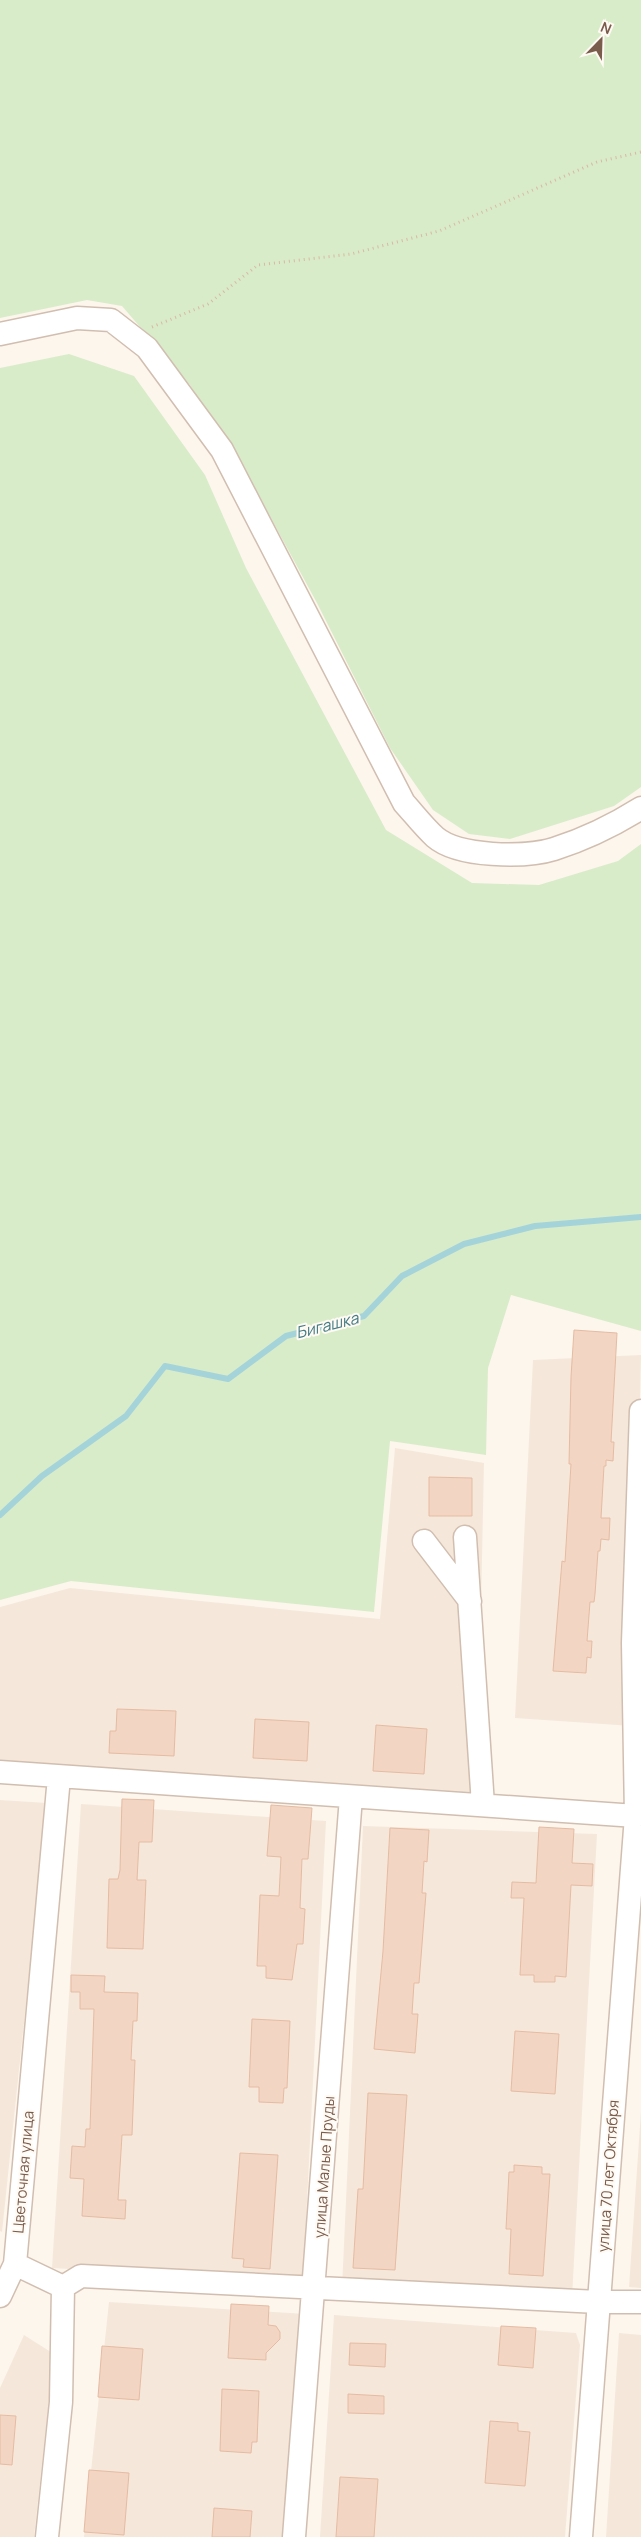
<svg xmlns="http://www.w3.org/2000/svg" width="641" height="2537" viewBox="0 0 641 2537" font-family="Manrope,sans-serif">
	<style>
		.residential { fill: #f5e8da }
		.green { fill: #d8ecc9 }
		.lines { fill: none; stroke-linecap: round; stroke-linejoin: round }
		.stream { stroke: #a5d3da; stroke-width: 6 }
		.building { fill: #f3d5c3; stroke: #e6bba3 }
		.minor-casing { stroke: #d1beb0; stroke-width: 25 }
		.path { stroke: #d9b8a5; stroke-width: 3; stroke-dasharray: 1 4; stroke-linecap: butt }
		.minor { stroke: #fff; stroke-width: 22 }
		.labels { text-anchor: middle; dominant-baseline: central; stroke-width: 4; stroke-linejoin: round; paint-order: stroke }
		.street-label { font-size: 15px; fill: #7a5c4d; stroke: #fffaf3 }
		.water-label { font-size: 16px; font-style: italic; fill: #437c86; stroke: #fffaf3 }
	</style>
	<rect width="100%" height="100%" fill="#fdf6ec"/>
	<!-- residential -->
	<path class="residential" d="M641,1355l-9,371 -117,-8 18,-358z
		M395,1448l89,15 -7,334 -477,-29v-161l70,-19 310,31z
		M0,1800l47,3 -45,429 -2,-1z
		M81,1804l245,17 -23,461 -251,-14z
		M363,1826l234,8 -25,464 -230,-10z
		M641,2111v177l-12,-1z
		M109,2302l197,12 -18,223h-204z
		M334,2315l242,18 4,12 -15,192h-245z
		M619,2333l22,2v202h-35z
		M24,2335l30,19 -20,183h-34v-149z"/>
	<!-- green -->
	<path class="green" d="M0,0h641v787l-27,19 -104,33 -41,-5 -36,-24 -43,-62 -73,-145 -63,-116 -64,-102 -68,-79 -35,-6 -87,18z
		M69,354l65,22 71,99 41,93 140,262 86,53 67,2 79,-24 23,-17v487l-130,-36 -23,73 -2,87 -96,-14 -16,171 -303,-31 -71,19v-1232z"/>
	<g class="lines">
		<!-- stream -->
		<path class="stream" d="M0,1515l42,-39 84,-60 39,-50 63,13 58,-43 78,-20 38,-40 62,-32 71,-18 106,-9"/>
	</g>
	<!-- building -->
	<path class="building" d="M574,1330l43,3 -6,109h3l-1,19 -7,-1v6h-2l-3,52h9l-1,22 -8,-1 -1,12h-2l-3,43 -1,8h-4l-3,39h5l-1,17 -4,-1 -1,16 -33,-2 9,-110 3,1 6,-98h-2l2,-87z
		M429,1477l43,1v38h-43z
		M117,1709l59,2 -2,45 -65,-3 1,-22h6z
		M255,1719l54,3 -2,39 -54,-3z
		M376,1725l51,4 -3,45 -51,-3z
		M122,1799l32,1 -2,42h-13l-2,38h9l-3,69 -36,-1 2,-69h9l2,-9z
		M271,1805l41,3 -4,51h-6l-2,49 5,1 -2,35h-6l-5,36 -26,-2v-12h-9l3,-71 19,1 2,-39 -14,-1z
		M539,1827l35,2 -2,34 21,1 -1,22 -21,-1 -5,92 -11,-1v6h-21v-7h-14l4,-77h-13l1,-16 24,1z
		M390,1828l39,2 -2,32 -3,-1 -2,32h4l-7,90h-5l-2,31h6l-3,39 -41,-4 9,-98z
		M71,1975l34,1 -1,16 34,1 -1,28h-4l-2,39h4l-3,75h-10l-4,65h8l-1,19 -43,-3 2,-37 -14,-1 2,-32 13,1 1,-18h4l4,-120h-14v-17h-9z
		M252,2019l38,2 -3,67h-3l-1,15 -24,-1v-15h-10z
		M515,2031l44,3 -4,60 -44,-3z
		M368,2093l39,2 -12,175 -42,-2 5,-79h5z
		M240,2153l38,2 -8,114 -27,-2 1,-8 -12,-1z
		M514,2165l28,2v7h8l-7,102 -34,-2 2,-45h-5l3,-57h5z
		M231,2304l38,2 -1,19 8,1 4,6v7l-14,14v7l-38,-2z
		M501,2326l35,2 -3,40 -35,-3z
		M350,2343l36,1 -1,23 -36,-2z
		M102,2346l41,3 -4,51 -41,-3z
		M222,2389l37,2 -2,51h-5l-1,11 -31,-2z
		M348,2394l36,2v18l-36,-1z
		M0,2415l16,1 -4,49 -12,-1z
		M490,2421l28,2v8l12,1 -5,54 -40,-3z
		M89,2470l40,3 -5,62 -40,-3z
		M340,2477l38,2 -4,58h-38z
		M214,2508l38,3 -2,26h-38z"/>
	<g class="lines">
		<defs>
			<path id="minor" d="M0,334l77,-16 34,2 36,28 75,102 182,353c10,11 20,24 31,34 23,20 90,21 119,12 31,-10 60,-24 87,-41
				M465,1537l18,268
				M424,1541l46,60
				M0,1772l636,44
				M15,2264l48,23
				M63,2287l18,-11 517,26h43
				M0,2296l15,-32 44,-487
				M47,2537l14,-135 2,-115
				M294,2537l57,-740
				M581,2537l55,-721 -3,-173 8,-232"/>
		</defs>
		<!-- minor casing -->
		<use href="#minor" class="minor-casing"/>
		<!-- path -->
		<path class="path" d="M152,327l56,-23 50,-39 93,-11 88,-23 158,-69 44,-10"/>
		<!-- minor -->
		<use href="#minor" class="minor"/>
	</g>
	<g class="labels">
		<!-- street labels -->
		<g class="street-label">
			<text transform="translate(324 2167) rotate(-86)">улица Малые Пруды</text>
			<text transform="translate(23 2172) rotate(-85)">Цветочная улица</text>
			<text transform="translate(608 2176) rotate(-86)">улица 70 лет Октября</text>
		</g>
		<!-- water labels -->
		<g class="water-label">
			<text transform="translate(327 1325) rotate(-14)">Бигашка</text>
		</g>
	</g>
	<!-- north arrow -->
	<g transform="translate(601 40) rotate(23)" stroke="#fffaf3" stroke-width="4" paint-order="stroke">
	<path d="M0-4L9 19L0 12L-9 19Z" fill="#7a5c4d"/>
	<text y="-8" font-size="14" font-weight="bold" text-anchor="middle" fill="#7a5c4d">N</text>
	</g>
</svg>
